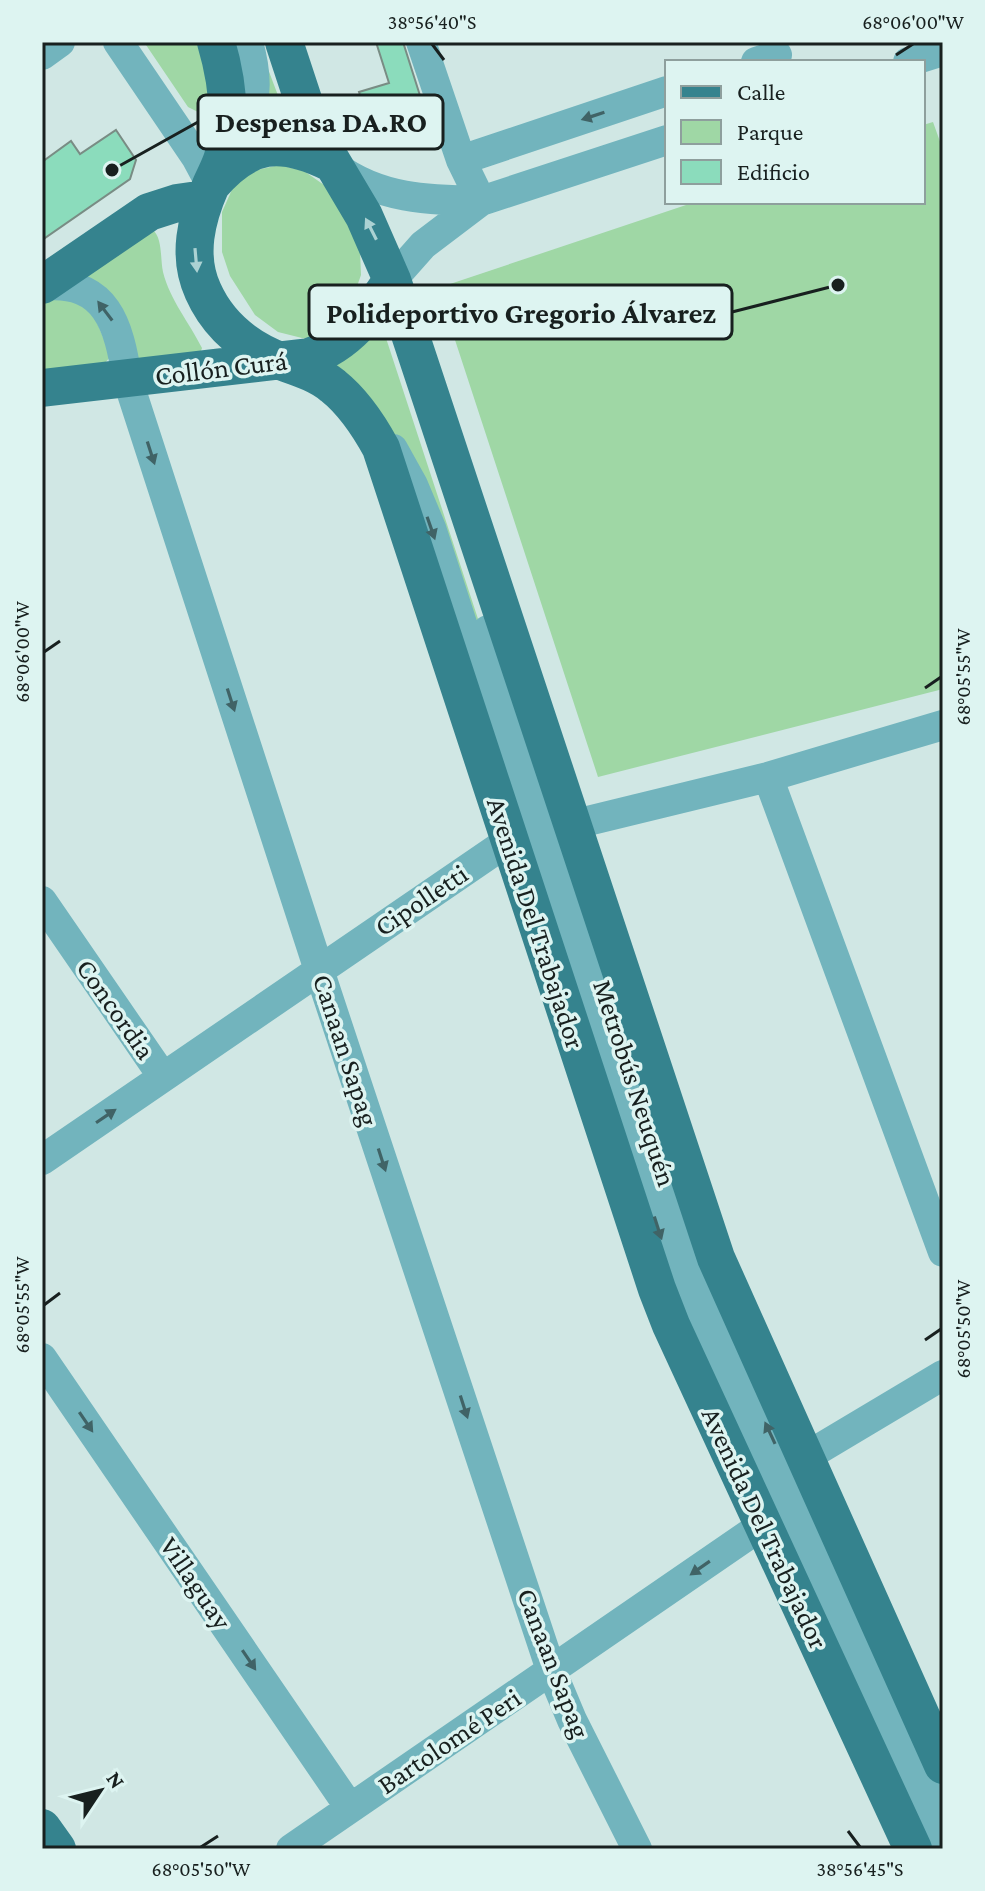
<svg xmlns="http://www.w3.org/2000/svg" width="985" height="1891" viewBox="0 0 985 1891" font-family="'Crimson Pro',serif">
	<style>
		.green { fill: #9fd7a5 }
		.building { fill: #8bdcbc; stroke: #798c84; stroke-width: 2 }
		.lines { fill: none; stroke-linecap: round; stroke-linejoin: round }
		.minor { stroke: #72b4bd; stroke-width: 30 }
		.major { stroke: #35838e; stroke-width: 38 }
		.oneway { fill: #406366 }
		.oneway2 { fill: #abd2d3 }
		.ticks { fill: none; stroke: #18201f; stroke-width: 3 }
		.labels { text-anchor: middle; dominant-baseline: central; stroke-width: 7; stroke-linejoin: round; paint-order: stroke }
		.street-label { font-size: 28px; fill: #18201f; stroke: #ddf4f1 }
		.leader { fill: none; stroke: #18201f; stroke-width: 3 }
		.callout-dot { fill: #18201f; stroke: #ddf4f1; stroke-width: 3 }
		.callout { fill: #ddf4f1; stroke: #18201f; stroke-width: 3 }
		.callout-label { font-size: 30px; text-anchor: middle; font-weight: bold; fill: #18201f }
		.neatline { fill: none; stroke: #18201f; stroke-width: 3 }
		.ticks-label { font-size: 20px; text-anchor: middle; fill: #18201f }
	</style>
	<rect width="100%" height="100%" fill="#d0e7e4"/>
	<!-- green -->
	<path class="green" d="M144,42h61l5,67 -8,5 -14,-7z
		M260,48l30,79 -16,-1 -18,4z
		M933,122l10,28v539l-345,88 -160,-489 257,-86h228v-77z
		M279,165l25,6 23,16 10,11 23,52 1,25 -12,34 -12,14 -31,16 -28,-7 -23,-17 -25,-39 -8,-24v-40l12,-27 14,-13z
		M152,229c11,9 8,29 11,43 7,28 26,50 39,76l-1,3 -60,12 -57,-90z
		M54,296l36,10 21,50 -7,8 -62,11v-72z
		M377,328l7,4 153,467 -201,-430 -1,-8z"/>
	<!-- building -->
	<path class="building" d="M376,42h27l20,63 -54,18 -10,-31 30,-9z
		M116,130l20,30 -6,19 -88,61v-78l29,-21 9,13z"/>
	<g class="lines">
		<!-- minor -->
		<path class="minor" d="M118,42l78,115 15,28
			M421,42l40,118 20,41
			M42,55l18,-13
			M756,62l21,-7
			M908,62l35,-11
			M222,158c33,-38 40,-67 26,-116
			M461,160l206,-69
			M335,166c44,33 93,34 146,35
			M392,280l31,-35 58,-44 186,-61
			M42,286c65,-7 77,40 85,92l192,592 232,700 21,50 65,129
			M393,449l20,36 18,43 236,728 24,59 245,534
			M488,630l213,648 242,532
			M768,777l175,475
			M42,901l121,176
			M42,1160l468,-320 258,-63 175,-52
			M42,1358l308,450
			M804,1458l139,-83
			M291,1849l473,-325"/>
		<!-- major -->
		<path class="major" d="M216,42c11,37 16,77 7,115 -3,10 -8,19 -12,28 -15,34 -24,71 -8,106 16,36 45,58 80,71 17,6 36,12 50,24 20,16 36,40 48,62l276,841 14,36 242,524
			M284,42l29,88 51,86 28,64 324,978 227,507
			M211,185c38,-44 69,-47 120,-22
			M42,285l107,-73 28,-9 28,-4
			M42,388l267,-31c39,-13 61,-44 83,-77
			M42,1828l15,21"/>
	</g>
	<!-- one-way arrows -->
	<defs><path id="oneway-solid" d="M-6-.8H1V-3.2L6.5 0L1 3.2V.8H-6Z" transform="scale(2)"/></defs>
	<g class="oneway">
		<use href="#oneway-solid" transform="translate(593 116) rotate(162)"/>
		<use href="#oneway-solid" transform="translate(105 311) rotate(-127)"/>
		<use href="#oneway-solid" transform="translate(151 453) rotate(72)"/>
		<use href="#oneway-solid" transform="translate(431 528) rotate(71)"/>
		<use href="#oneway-solid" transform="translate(231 700) rotate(72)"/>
		<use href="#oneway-solid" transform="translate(106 1116) rotate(-34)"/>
		<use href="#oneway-solid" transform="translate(382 1160) rotate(72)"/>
		<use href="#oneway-solid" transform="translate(658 1228) rotate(72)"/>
		<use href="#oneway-solid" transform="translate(464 1407) rotate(72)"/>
		<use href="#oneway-solid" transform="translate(86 1422) rotate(56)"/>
		<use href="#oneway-solid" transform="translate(770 1433) rotate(-115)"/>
		<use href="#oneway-solid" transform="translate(700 1568) rotate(145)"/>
		<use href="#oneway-solid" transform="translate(249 1660) rotate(56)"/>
	</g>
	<g class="oneway2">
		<use href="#oneway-solid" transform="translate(371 229) rotate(-117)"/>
		<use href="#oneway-solid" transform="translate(196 260) rotate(85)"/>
	</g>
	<!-- ticks -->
	<path class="ticks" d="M432,44l12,16M896,55l17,-11M44,652l16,-11M925,688l16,-11M44,1305l16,-12M925,1340l16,-11M848,1831l12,16M201,1847l17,-11"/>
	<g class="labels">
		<!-- street labels -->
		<g class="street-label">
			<text transform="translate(221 368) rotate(-7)">Collón Curá</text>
			<text transform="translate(421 900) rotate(-34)">Cipolletti</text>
			<text transform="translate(536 923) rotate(72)">Avenida Del Trabajador</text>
			<text transform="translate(116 1009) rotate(55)">Concordia</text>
			<text transform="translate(346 1050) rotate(72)">Canaan Sapag</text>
			<text transform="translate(635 1083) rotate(72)">Metrobús Neuquén</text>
			<text transform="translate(765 1528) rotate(65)">Avenida Del Trabajador</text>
			<text transform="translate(196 1583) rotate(56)">Villaguay</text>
			<text transform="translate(554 1663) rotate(69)">Canaan Sapag</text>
			<text transform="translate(449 1741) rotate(-34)">Bartolomé Peri</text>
		</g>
	</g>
	<!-- callouts -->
	<path class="leader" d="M112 170L198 122M838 285L732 312"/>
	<g class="callout-dot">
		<circle cx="112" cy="170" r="8"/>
		<circle cx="838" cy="285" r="8"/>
	</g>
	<g class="callout">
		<rect x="198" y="95" width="245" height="54" rx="8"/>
		<rect x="309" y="285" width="423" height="54" rx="8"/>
	</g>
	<g class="callout-label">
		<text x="321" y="132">Despensa DA.RO</text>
		<text x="521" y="323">Polideportivo Gregorio Álvarez</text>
	</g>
	<!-- border -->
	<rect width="985" height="1891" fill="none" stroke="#ddf4f1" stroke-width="88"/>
	<!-- legend -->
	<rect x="665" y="60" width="260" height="144" fill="#ddf4f1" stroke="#8e9f9d" stroke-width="2"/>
	<rect x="681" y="86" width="40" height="12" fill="#35838e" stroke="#8e9f9d" stroke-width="2"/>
	<text x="737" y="100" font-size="24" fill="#18201f">Calle</text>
	<rect x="681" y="120" width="40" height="24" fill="#9fd7a5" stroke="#8e9f9d" stroke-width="2"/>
	<text x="737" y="140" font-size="24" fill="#18201f">Parque</text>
	<rect x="681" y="160" width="40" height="24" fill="#8bdcbc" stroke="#8e9f9d" stroke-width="2"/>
	<text x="737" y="180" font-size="24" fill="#18201f">Edificio</text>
	<!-- north arrow -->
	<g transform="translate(100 1791) rotate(55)" stroke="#ddf4f1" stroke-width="6" paint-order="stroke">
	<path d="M0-6L14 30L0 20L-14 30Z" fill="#18201f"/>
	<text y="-12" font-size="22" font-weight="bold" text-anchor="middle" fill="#18201f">N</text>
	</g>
	<rect x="44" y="44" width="897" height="1803" class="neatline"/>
	<g class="ticks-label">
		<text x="432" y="29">38°56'40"S</text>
		<text x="913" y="29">68°06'00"W</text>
		<text transform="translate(22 652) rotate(-90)" y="7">68°06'00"W</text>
		<text transform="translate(963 677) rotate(-90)" y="7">68°05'55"W</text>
		<text transform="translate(22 1305) rotate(-90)" y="7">68°05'55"W</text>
		<text transform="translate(963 1329) rotate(-90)" y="7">68°05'50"W</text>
		<text x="201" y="1876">68°05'50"W</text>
		<text x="860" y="1876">38°56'45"S</text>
	</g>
</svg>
